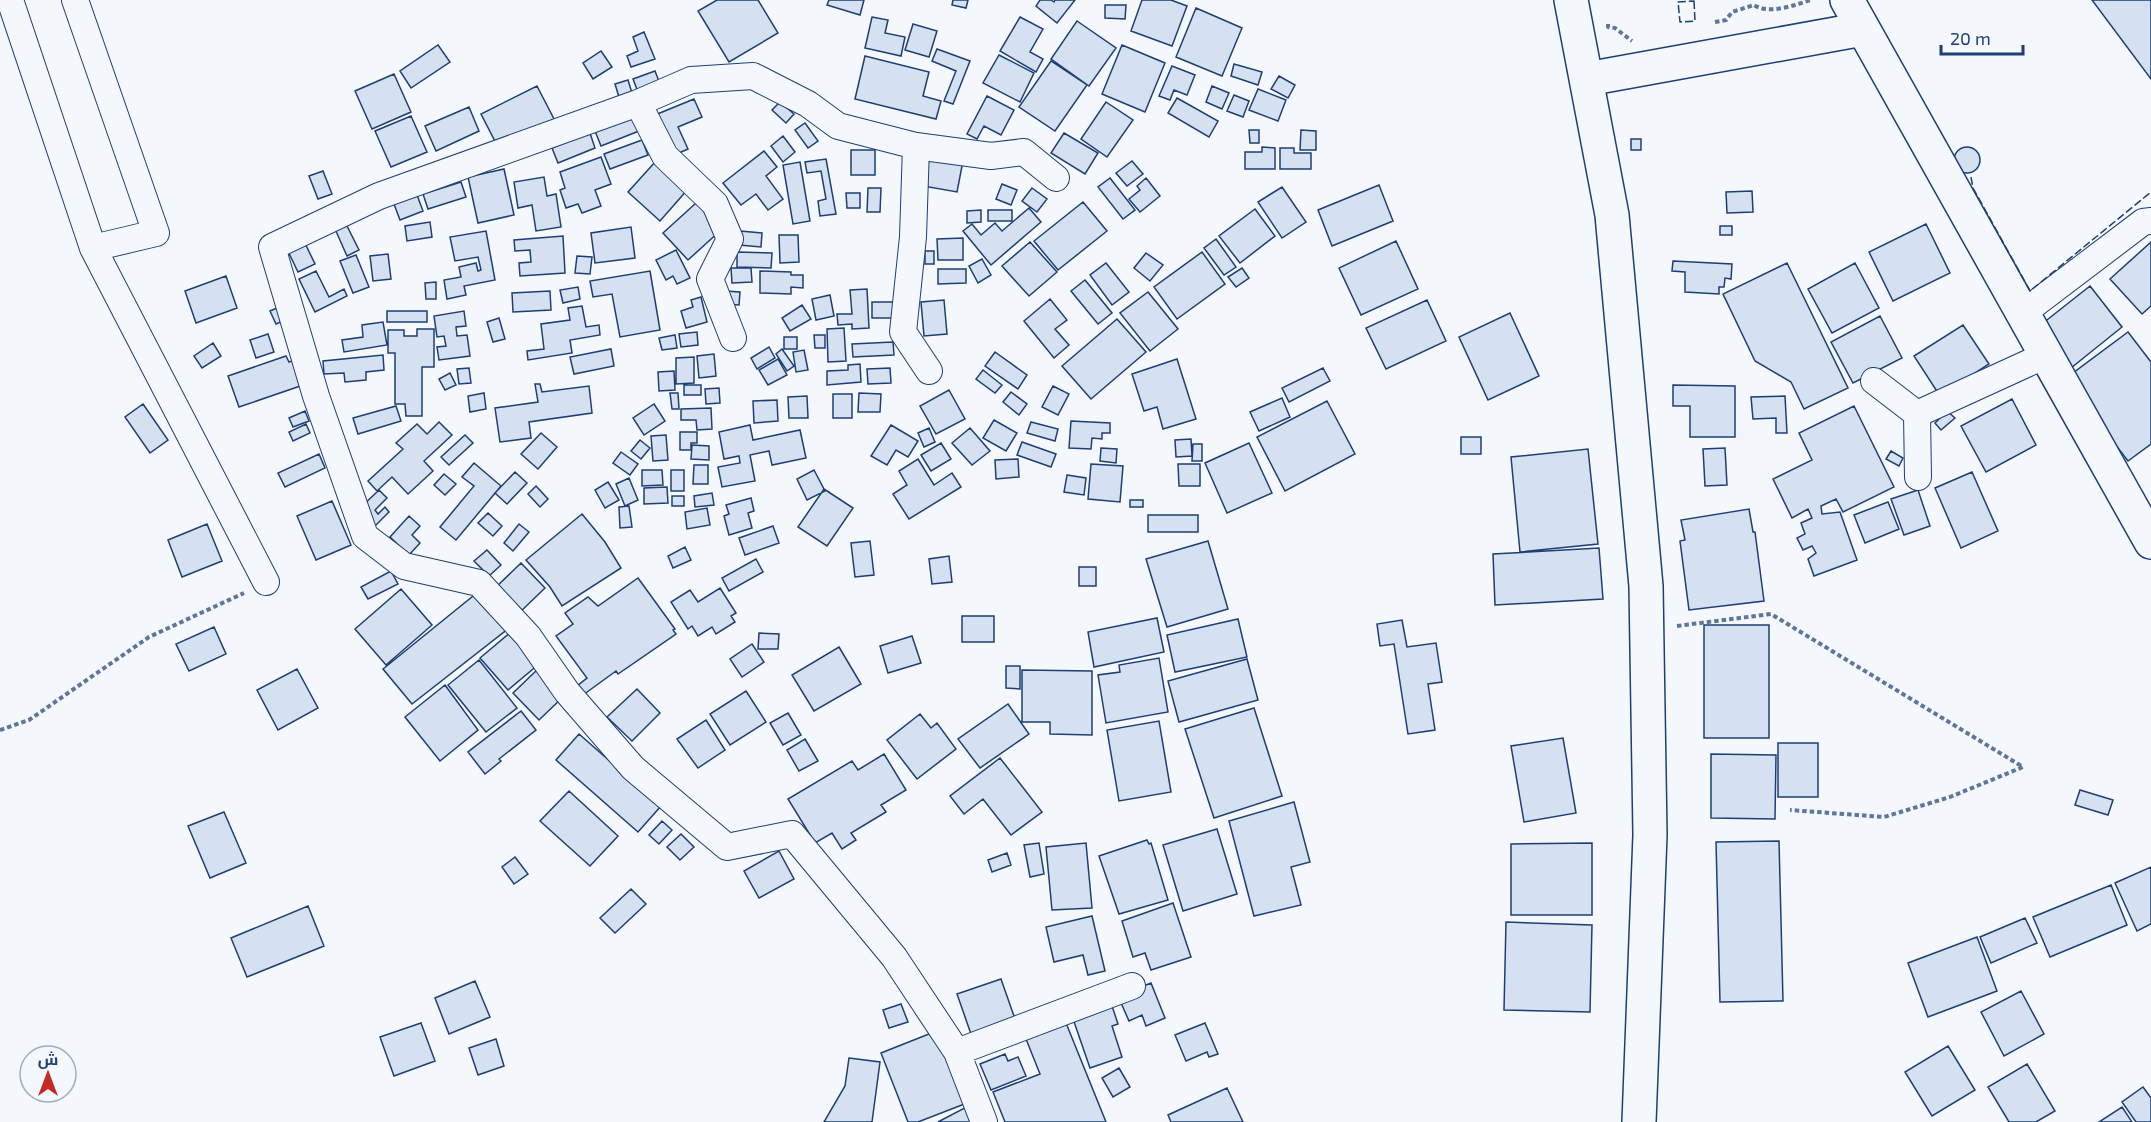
<svg xmlns="http://www.w3.org/2000/svg" width="2151" height="1122" viewBox="0 0 2151 1122" font-family="'Exo 2',Cairo,sans-serif">
	<style>
		.building { fill: #d5e0f0; stroke: #1d3f73; stroke-width: 1.5 }
		.lines { fill: none; stroke-linecap: round; stroke-linejoin: round }
		.minor-casing { stroke: #1d3f73; stroke-width: 28 }
		.secondary-casing { stroke: #1d3f73; stroke-width: 36 }
		.trunk-casing { stroke: #1d3f73; stroke-width: 36 }
		.path { stroke: #5e769c; stroke-width: 4; stroke-dasharray: 4.5 3; stroke-linecap: butt }
		.minor { stroke: #f4f7fb; stroke-width: 26 }
		.secondary { stroke: #f4f7fb; stroke-width: 33 }
		.trunk { stroke: #f4f7fb; stroke-width: 33 }
		.fence { stroke: #1d3f73; stroke-width: 1.5; stroke-dasharray: 8 3; stroke-linecap: butt }
	</style>
	<rect width="100%" height="100%" fill="#f4f7fb"/>
	<!-- building -->
	<path class="building" d="M717,0h41l20,33 -49,29 -31,-51z
		M829,0h35l-4,15 -33,-10z
		M953,0h15l-2,8 -14,-3z
		M1040,0h11l3,2 1,-2h20l-18,23 -21,-17z
		M1142,0h29l16,6 -15,40 -41,-15z
		M2092,0h59v79z
		M1105,5h21l-1,14 -20,-1z
		M1196,8l46,20 -20,48 -46,-19z
		M872,17l16,3 -3,13 20,4 -4,19 -36,-8z
		M1020,17l23,12 -13,23 13,7 -7,13 -36,-21z
		M1077,21l39,27 -27,38 -38,-27z
		M913,24l24,7 -8,26 -24,-7z
		M644,32l11,27 -24,8 -4,-11 11,-5 -5,-14z
		M438,45l12,17 -39,26 -11,-17z
		M1122,45l43,18 -20,49 -43,-18z
		M937,49l33,12 -17,43 -9,-3 12,-30 -24,-10z
		M601,51l11,16 -19,12 -10,-16z
		M999,55l35,18 -14,29 -37,-19z
		M865,56l64,16 -6,24 18,5 -5,18 -81,-20z
		M1051,61l36,24 -32,46 -36,-24z
		M1234,64l28,8 -4,13 -27,-9z
		M1172,66l23,9 -8,20 -13,-5 -4,10 -11,-4z
		M655,71l5,13 -22,8 -5,-13z
		M394,74l17,38 -39,17 -17,-38z
		M1279,76l16,9 -7,13 -17,-9z
		M628,80l4,13 -13,4 -4,-13z
		M537,86l17,33 -56,28 -17,-33z
		M1212,86l17,7 -7,16 -16,-7z
		M1258,89l28,11 -8,21 -29,-11z
		M1234,95l15,6 -6,16 -16,-6z
		M987,96l27,14 -13,25 -17,-9 -7,13 -10,-5z
		M1177,98l41,23 -9,16 -41,-24z
		M694,99l8,18 -24,10 10,22 -16,7 -17,-41z
		M780,102l14,12 -8,9 -14,-13z
		M1106,102l27,18 -26,37 -26,-18z
		M469,107l10,24 -43,20 -11,-25z
		M411,116l16,36 -36,15 -16,-36z
		M633,116l6,15 -38,15 -6,-15z
		M805,123l13,18 -10,7 -13,-18z
		M1249,130h10v13h-9z
		M1301,130l15,1v19h-16z
		M590,133l5,15 -37,15 -6,-15z
		M1064,133l34,20 -13,21 -34,-21z
		M783,136l12,16 -12,10 -12,-16z
		M1631,139h10v11h-10z
		M642,140l6,15 -38,14 -6,-15z
		M1262,147l13,1v21h-30v-17h17z
		M1954 160a13 13 0 1 1 26 0a13 13 0 1 1-26 0Z
		M1280,148h14v5h17v16h-31z
		M851,150h24v25h-24z
		M764,151l13,16 -11,9 17,23 -15,11 -12,-16 -15,11 -18,-22z
		M929,155l34,6 -6,31 -34,-6z
		M601,157l10,27 -16,6 6,16 -19,7 -4,-9 -12,4 -6,-18 5,-2 -5,-16z
		M826,159l10,55 -16,2 -2,-15 8,-2 -5,-28 -14,2 -2,-11z
		M656,161l32,28 -28,32 -32,-29z
		M1132,161l11,13 -16,12 -11,-13z
		M800,162l10,59 -17,3 -10,-59z
		M504,169l10,46 -36,8 -10,-46z
		M323,171l9,23 -14,5 -9,-23z
		M544,177l3,19 9,-2 5,33 -25,4 -4,-26 -14,3 -4,-26z
		M1110,178l25,32 -12,9 -25,-32z
		M1146,178l14,18 -20,16 -11,-13 11,-9 -3,-4z
		M461,182l5,15 -38,12 -5,-15z
		M1002,184l15,6 -6,15 -15,-6z
		M1379,185l14,36 -61,25 -14,-36z
		M1282,187l24,35 -24,16 -24,-36z
		M868,188h13l-1,24h-13z
		M1032,188l15,11 -10,13 -15,-11z
		M1752,191l1,21 -26,1 -1,-21z
		M846,193h14v15h-13z
		M417,195l6,16 -23,9 -6,-16z
		M1083,202l24,29 -49,39 -24,-29z
		M696,203l25,27 -33,30 -25,-27z
		M1029,208l12,14 -50,43 -28,-34 9,-7 9,11 14,-12 7,8z
		M1255,209l20,27 -35,27 -21,-27z
		M981,210v12l-14,1v-12z
		M988,210h24v11h-24z
		M430,222l2,15 -25,4 -2,-15z
		M346,224l13,26 -12,6 -12,-27z
		M1926,224l24,49 -57,28 -24,-49z
		M1720,226h12v9h-12z
		M631,227l4,31 -40,5 -4,-30z
		M486,231l9,49 -31,6 2,9 -19,4 -3,-19 17,-3 -2,-10 17,-4 2,8 3,-1 -3,-13 -23,4 -5,-24z
		M740,231l22,2 -1,14 -22,-2z
		M779,235h19l1,27 -19,1z
		M563,236l2,37 -45,3 -1,-13 12,-1 -1,-12 -15,1 -1,-11z
		M302,237l13,27 -17,8 -13,-27z
		M963,238v22h-25l-1,-21z
		M1216,239l20,28 -12,8 -20,-27z
		M1396,241l22,48 -57,26 -22,-47z
		M1030,242l27,30 -28,24 -27,-30z
		M2151,242v64l-9,8 -32,-35z
		M676,250l14,28 -13,6 -4,-8 -7,4 -10,-20z
		M925,251h9v13h-9z
		M737,252l35,1 -1,15 -34,-1z
		M1202,252l23,32 -48,35 -23,-32z
		M1146,253l17,12 -13,16 -16,-13z
		M388,254l3,25 -18,2 -3,-25z
		M356,255l13,32 -16,6 -13,-32z
		M577,256l15,1 -2,17 -15,-1z
		M982,259l9,16 -13,8 -9,-17z
		M1673,261l59,3 -1,15 -6,-1 -1,9h-5v7l-34,-2v-20l-13,-1z
		M1106,263l23,29 -17,13 -22,-30z
		M1787,263l61,125 -44,21 -13,-27 -36,-21 -32,-67z
		M1855,263l24,45 -47,25 -24,-44z
		M731,268h20l1,14 -20,1z
		M1242,268l7,10 -13,9 -8,-10z
		M938,269h28v14l-28,1z
		M316,271l13,26 15,-8 3,7 -32,16 -16,-33z
		M650,271l10,59 -40,7 -8,-43 -19,3 -3,-16z
		M760,271l31,1v3h12v13l-12,-1v7l-31,-1z
		M226,276l11,32 -41,15 -11,-32z
		M1085,280l27,33 -14,11 -27,-33z
		M436,282v17h-10l-1,-16z
		M2090,286l32,41 -51,41 -33,-41z
		M578,287l2,12 -17,4 -3,-13z
		M867,289l2,39 -17,1v-5l-14,1 -1,-11h15l-2,-24z
		M550,291l1,19 -38,2 -1,-19z
		M725,291l15,1 -1,13 -14,-1z
		M1148,292l30,37 -28,22 -30,-38z
		M830,295l4,21 -18,4 -4,-21z
		M701,297l6,25 -21,6 -5,-17 12,-4 -2,-7z
		M1050,299l17,21 -12,9 14,16 -15,13 -30,-37z
		M944,300l3,34 -23,2 -3,-34z
		M1427,300l19,41 -60,28 -20,-41z
		M872,302h24v16h-24z
		M284,305l6,13 -14,6 -6,-13z
		M802,305l9,14 -21,12 -8,-13z
		M582,306l4,21 13,-2 1,10 -30,5 2,13 -44,7 -1,-9 17,-2 -3,-25 29,-4 -2,-12z
		M387,311h40v11h-40z
		M464,311l2,15 -10,1 1,9 10,-1 3,21 -31,4 -2,-13 9,-1 -2,-10 -7,1 -3,-21z
		M1510,313l29,63 -51,24 -29,-63z
		M1880,316l22,42 -49,25 -22,-41z
		M499,318l6,21 -12,3 -6,-20z
		M1117,319l29,33 -55,47 -29,-33z
		M383,322l4,23 -43,7 -2,-12 21,-3 -1,-12z
		M1963,325l26,39 -49,32 -26,-40z
		M844,328l2,33 -18,1 -1,-33z
		M417,329h17v38h-12v49h-16l-1,-12h-10v-51h-7v-23h16v6h13z
		M697,332l1,13 -17,2 -2,-13z
		M2128,332l23,30v82l-23,17 -63,-82z
		M268,334l6,18 -18,6 -6,-18z
		M675,335l2,13 -15,2 -3,-12z
		M814,335h11v13h-10z
		M784,337h13v12h-13z
		M893,342l1,13 -41,2 -1,-13z
		M213,343l8,13 -19,12 -8,-12z
		M769,347l6,11 -18,11 -6,-11z
		M611,349l3,17 -40,8 -4,-17z
		M782,349l12,17 -7,5 -11,-17z
		M804,350l4,20 -12,2 -3,-20z
		M995,352l32,23 -9,14 -33,-23z
		M714,354l2,22 -17,2 -2,-22z
		M383,355l1,15 -18,2v8l-21,2 -1,-9 -20,1 -1,-13z
		M286,356l3,6 11,-4 9,25 -70,24 -11,-31z
		M694,357v26l-18,1v-26z
		M778,359l9,16 -19,10 -9,-15z
		M1177,359l19,60 -33,10 -6,-22 -13,4 -12,-37z
		M860,364l1,18 -34,3v-14l21,-1v-5z
		M469,368l2,15 -12,1 -2,-15z
		M890,368l1,15 -23,1 -1,-15z
		M1323,368l7,13 -41,21 -7,-14z
		M983,370l19,15 -7,8 -19,-14z
		M674,371l1,19 -16,1 -1,-19z
		M450,373l6,12 -11,5 -6,-11z
		M535,384h5l2,8 47,-6 3,27 -63,9 2,16 -31,4 -5,-34 43,-6z
		M684,385h17v10h-17z
		M1673,385l62,1v51h-45v-31h-17z
		M1053,386l16,8 -11,21 -16,-8z
		M719,388l1,15 -14,1 -1,-15z
		M949,390l16,29 -29,15 -16,-28z
		M1011,392l16,12 -8,11 -16,-13z
		M484,393l2,16 -16,3 -2,-16z
		M670,393h8l1,16h-7z
		M859,393l22,1 -1,18h-22z
		M833,394h19v24h-19z
		M807,396l1,22h-19l-1,-21z
		M1785,396l2,37h-11v-15l-23,1 -2,-22z
		M1282,398l8,19 -31,14 -9,-19z
		M2012,399l24,46 -50,27 -25,-46z
		M777,400l1,21 -24,2 -1,-22z
		M1327,401l28,53 -70,37 -28,-54z
		M143,404l25,36 -18,13 -25,-36z
		M654,404l11,17 -21,14 -11,-17z
		M396,406l5,15 -43,13 -5,-16z
		M1854,406l40,81 -51,25 -7,-13 -15,7 1,8 18,-2 17,48 -43,16 -6,-17 8,-6 -4,-7 -9,4 -6,-12 8,-4 -4,-11 11,-5 -4,-9 -16,9 -19,-39 39,-19 -13,-27z
		M711,408l1,21 -15,1 -1,-10h-15v-11z
		M305,411l4,10 -16,6 -4,-9z
		M1947,411l8,7 -14,12 -6,-7z
		M994,420l23,13 -11,18 -23,-13z
		M1071,421l39,2v10h-8v6l-10,-1 -1,11 -22,-1z
		M439,422l13,13 -28,26 9,10 -25,23 -16,-17 -15,14 -9,-10 35,-32 -7,-6 21,-19 10,10z
		M1031,422l27,7 -3,12 -28,-8z
		M306,424l4,9 -17,8 -4,-9z
		M750,425l3,15 47,-10 6,28 -34,7 -3,-14 -19,4 5,26 -33,6 -4,-20 22,-4 -1,-7 -15,3 -5,-27z
		M891,425l27,16 -10,16 -12,-7 -9,15 -16,-9z
		M929,428l6,14 -11,5 -6,-14z
		M970,428l20,23 -18,14 -20,-22z
		M680,432h17v11h-6v7h-11z
		M541,433l16,14 -19,22 -17,-15z
		M465,435l8,8 -24,22 -8,-8z
		M666,435l2,25 -15,1 -2,-25z
		M1461,437h20v17h-20z
		M1191,439l1,17 -16,1 -1,-17z
		M640,440l10,8 -9,11 -10,-8z
		M1022,442l34,12 -5,13 -34,-12z
		M941,443l10,16 -20,12 -10,-16z
		M1249,443l23,50 -45,20 -22,-50z
		M1193,444h9v17h-10z
		M692,445l17,1v14l-18,-1z
		M1101,448l16,1 -1,14 -16,-2z
		M1725,448l2,37 -22,1 -2,-37z
		M1588,449l10,95 -78,8 -9,-95z
		M1891,451l12,7 -4,8 -13,-7z
		M621,452l17,12 -8,11 -17,-12z
		M319,454l6,14 -40,19 -7,-14z
		M918,459l16,26 18,-12 9,14 -52,32 -16,-25 14,-9 -8,-14z
		M1018,459l1,18 -23,2 -1,-19z
		M474,463l27,23 -45,54 -16,-13 34,-41 -12,-9z
		M1091,464l32,2 -3,36 -32,-3z
		M1178,464h22v22h-21z
		M694,465h14v19h-15z
		M642,470h20l1,15 -21,1z
		M671,470h13v21h-13z
		M814,470l11,21 -18,9 -10,-21z
		M515,472l12,11 -20,21 -12,-11z
		M1972,472l26,59 -37,17 -26,-60z
		M444,474l12,10 -11,11 -11,-10z
		M1067,475l19,3 -2,17 -20,-3z
		M629,478l9,22 -13,6 -9,-22z
		M608,482l11,18 -14,8 -10,-18z
		M536,486l12,13 -8,8 -12,-13z
		M667,487l1,16 -24,1v-16z
		M824,489l29,19 -26,38 -29,-19z
		M379,490l8,8 -12,12 3,4 7,-7 4,5 -14,14 -16,-17z
		M1918,490l12,36 -26,9 -13,-36z
		M712,493l2,12 -19,2 -1,-11z
		M672,496h12v10h-12z
		M751,498l3,13 -6,2 4,15 -23,7 -5,-19 5,-2 -3,-9z
		M1130,500h13v7h-13z
		M332,501l19,44 -35,15 -19,-44z
		M1888,502l11,27 -34,14 -11,-28z
		M629,506l3,21 -12,1 -1,-21z
		M707,508l3,17 -23,4 -2,-17z
		M1749,509l4,23h2l9,69 -75,9 -9,-69 5,-1 -4,-20z
		M488,513l14,13 -9,10 -15,-13z
		M582,514l23,28 16,26 -59,38 -12,-19 -24,-27z
		M1148,515h50v17h-50z
		M409,516l11,10 -8,9 8,8 -11,12 -19,-18z
		M207,524l15,37 -40,16 -14,-37z
		M519,524l10,8 -16,19 -9,-8z
		M773,526l6,17 -34,12 -6,-17z
		M870,541l4,34 -19,2 -4,-34z
		M1208,541l20,68 -61,18 -21,-68z
		M685,547l6,13 -18,8 -5,-12z
		M1599,548l4,51 -108,6 -2,-51z
		M487,550l14,15 -12,11 -15,-15z
		M949,556l3,26 -20,2 -3,-25z
		M756,559l7,13 -34,19 -7,-13z
		M521,563l24,25 -27,26 -24,-25z
		M1079,567h17v19h-17z
		M391,571l7,13 -30,15 -7,-12z
		M638,578l37,51 -2,1 3,4 -58,40 -2,-3 -33,24 -6,-9 10,-8 -31,-42 17,-12 -8,-11 23,-16 10,9z
		M720,588l16,25 -5,3 4,6 -19,12 -4,-7 -14,9 -6,-10 -4,3 -17,-27 19,-12 8,12z
		M401,589l31,36 -46,40 -31,-36z
		M478,592l31,36 -97,76 -29,-35z
		M962,616h32v26h-32z
		M1157,618l7,34 -70,15 -6,-35z
		M1238,619l9,38 -72,15 -8,-37z
		M1402,620l5,27 29,-4 6,39 -14,2 7,46 -27,4 -14,-90 -14,2 -3,-22z
		M1704,625h65v113h-65z
		M214,627l12,27 -37,17 -13,-27z
		M511,632l28,32 -31,26 -28,-32z
		M759,633l20,1 -1,15h-20z
		M912,636l9,27 -33,10 -8,-27z
		M752,644l12,18 -22,15 -12,-18z
		M839,647l22,37 -47,27 -22,-36z
		M1159,658l9,54 -62,11 -8,-48 22,-3 -1,-7z
		M1247,659l11,41 -79,22 -11,-41z
		M479,660l38,48 -31,24 -38,-47z
		M1006,666h14v23l-14,-1z
		M297,669l21,39 -40,22 -21,-40z
		M538,669l26,27 -25,24 -26,-27z
		M1022,670l70,1v64l-42,-1v-12h-28z
		M445,685l33,45 -38,31 -35,-44z
		M637,689l23,24 -28,28 -25,-24z
		M746,691l20,31 -36,23 -20,-31z
		M1008,704l21,30 -49,34 -22,-29z
		M1254,708l28,88 -68,22 -29,-89z
		M521,711l15,19 -37,29 2,2 -16,13 -17,-22z
		M788,713l13,22 -18,10 -13,-22z
		M920,714l11,14 6,-5 19,26 -39,30 -30,-39z
		M706,720l19,30 -27,18 -21,-29z
		M1159,721l12,71 -52,9 -12,-71z
		M579,734l82,72 -23,26 -82,-72z
		M1563,738l13,75 -52,9 -13,-76z
		M805,739l13,22 -19,10 -12,-21z
		M1778,743h40v54h-40z
		M884,754l22,36 -25,15 5,7 -35,21 5,7 -14,9 -10,-16 -17,10 -27,-44 64,-38 6,9z
		M1711,754l65,1 -1,64 -64,-1z
		M1000,758l42,54 -31,23 -28,-36 -19,15 -14,-18z
		M2080,790l33,10 -5,15 -33,-10z
		M569,791l49,45 -28,30 -50,-45z
		M1294,802l16,60 -19,5 10,38 -47,11 -25,-95z
		M224,812l22,51 -36,15 -22,-52z
		M662,821l10,9 -13,14 -10,-9z
		M1217,829l20,65 -54,17 -20,-66z
		M681,834l13,13 -14,13 -13,-13z
		M1147,840l2,4 2,-1 17,57 -49,14 -20,-58z
		M1779,841l4,160 -63,1 -4,-160z
		M1039,843l5,31 -14,3 -6,-32z
		M1086,843l6,65 -40,2 -6,-63z
		M1592,843v72h-81v-71z
		M779,851l15,28 -35,19 -15,-27z
		M1007,853l4,12 -19,7 -4,-12z
		M515,857l13,17 -14,10 -12,-17z
		M2151,867v57l-14,7 -22,-48z
		M2111,885l16,40 -77,32 -17,-40z
		M631,889l15,15 -31,29 -15,-15z
		M1173,903l18,54 -40,13 -6,-17 -12,4 -11,-36z
		M308,906l16,40 -77,31 -16,-39z
		M1092,916l13,55 -17,4 -5,-20 -29,7 -8,-35z
		M2025,918l12,25 -46,20 -11,-26z
		M1506,922l86,3 -2,87 -86,-2z
		M1977,937l20,54 -69,26 -20,-54z
		M1001,979l14,40 -44,15 -14,-40z
		M475,981l15,36 -41,17 -14,-36z
		M1151,983l14,35 -19,8 -4,-11 -13,6 -11,-25z
		M2021,991l23,43 -40,22 -23,-44z
		M1110,1000l8,24 -6,2 10,31 -32,11 -19,-55z
		M901,1004l7,18 -19,6 -6,-18z
		M1064,1018l42,104h-101l-12,-30 47,-18 -16,-40z
		M421,1023l14,38 -41,15 -14,-39z
		M1205,1023l13,31 -9,3 -2,-5 -21,9 -11,-26z
		M939,1030l28,73 -49,19h-10l-27,-69z
		M496,1039l8,27 -26,9 -9,-27z
		M1948,1046l27,44 -43,26 -27,-44z
		M1005,1054l3,7 10,-4 8,19 -35,14 -11,-26z
		M849,1058l31,4 -8,60h-48l21,-36z
		M2027,1064l28,47 -19,11h-27l-21,-35z
		M1119,1068l11,19 -17,10 -11,-19z
		M2143,1087l8,11v24h-15l-14,-20z
		M1227,1088l16,34h-72l-3,-7z
		M974,1103l6,19h-42z
		M2122,1107l10,15h-33z"/>
	<g class="lines">
		<defs>
			<path id="minor" d="M10,0l83,248 173,334
				M75,0l81,233 -63,15
				M638,103l27,53 50,48 15,35 -20,40 23,59
				M916,146l-3,91 -10,95 26,39
				M2023,313l120,-91 8,-1
				M1874,381l43,33 129,-59
				M1917,414l1,63
				M957,1052l-63,-95 -102,-123 -65,13 -94,-79 -66,-76 -39,-56 -49,-53 -75,-17 -39,-30 -49,-140 -44,-149 107,-51 259,-93 53,-23 62,-4 55,28 30,22 78,20 75,10 33,-4 32,26
				M984,1122l-27,-70 175,-66"/>
			<path id="secondary" d="M1847,0l304,542
				M1587,79l276,-50"/>
			<path id="trunk" d="M1571,0l41,215 34,371 4,249 -11,287"/>
		</defs>
		<!-- minor casing -->
		<use href="#minor" class="minor-casing"/>
		<!-- secondary casing -->
		<use href="#secondary" class="secondary-casing"/>
		<!-- trunk casing -->
		<use href="#trunk" class="trunk-casing"/>
		<!-- path -->
		<path class="path" d="M1715,22l11,-2 6,-8 22,-7c14,10 42,0 56,-5
			M1608,24v3l7,1 17,13
			M1677,626l94,-12 252,153 -73,30 -66,20 -94,-7
			M0,730l29,-10 120,-83 95,-44"/>
		<!-- minor -->
		<use href="#minor" class="minor"/>
		<!-- secondary -->
		<use href="#secondary" class="secondary"/>
		<!-- trunk -->
		<use href="#trunk" class="trunk"/>
		<!-- fence -->
		<path class="fence" d="M1694,1l1,20 -15,1 -2,-20z
			M1971,177l2,11 57,103 121,-99"/>
	</g>
	<!-- north arrow -->
	<g transform="translate(48 1074)"><circle r="28" fill="#f4f7fb" stroke="#9eadc5" stroke-width="1.5"/>
	<path d="M0-4.5L10 22L0 15L-10 22Z" fill="#c62828"/>
	<text y="-9" font-size="16" font-weight="bold" text-anchor="middle" fill="#1d3f73">ش</text>
	</g>
	<!-- scale -->
	<path d="M1941 45v9h82v-9" fill="none" stroke="#1d3f73" stroke-width="3"/>
	<text x="1950" y="45" font-size="18" fill="#1d3f73" stroke="#f4f7fb" stroke-width="4.5" paint-order="stroke">20 m</text>
</svg>
